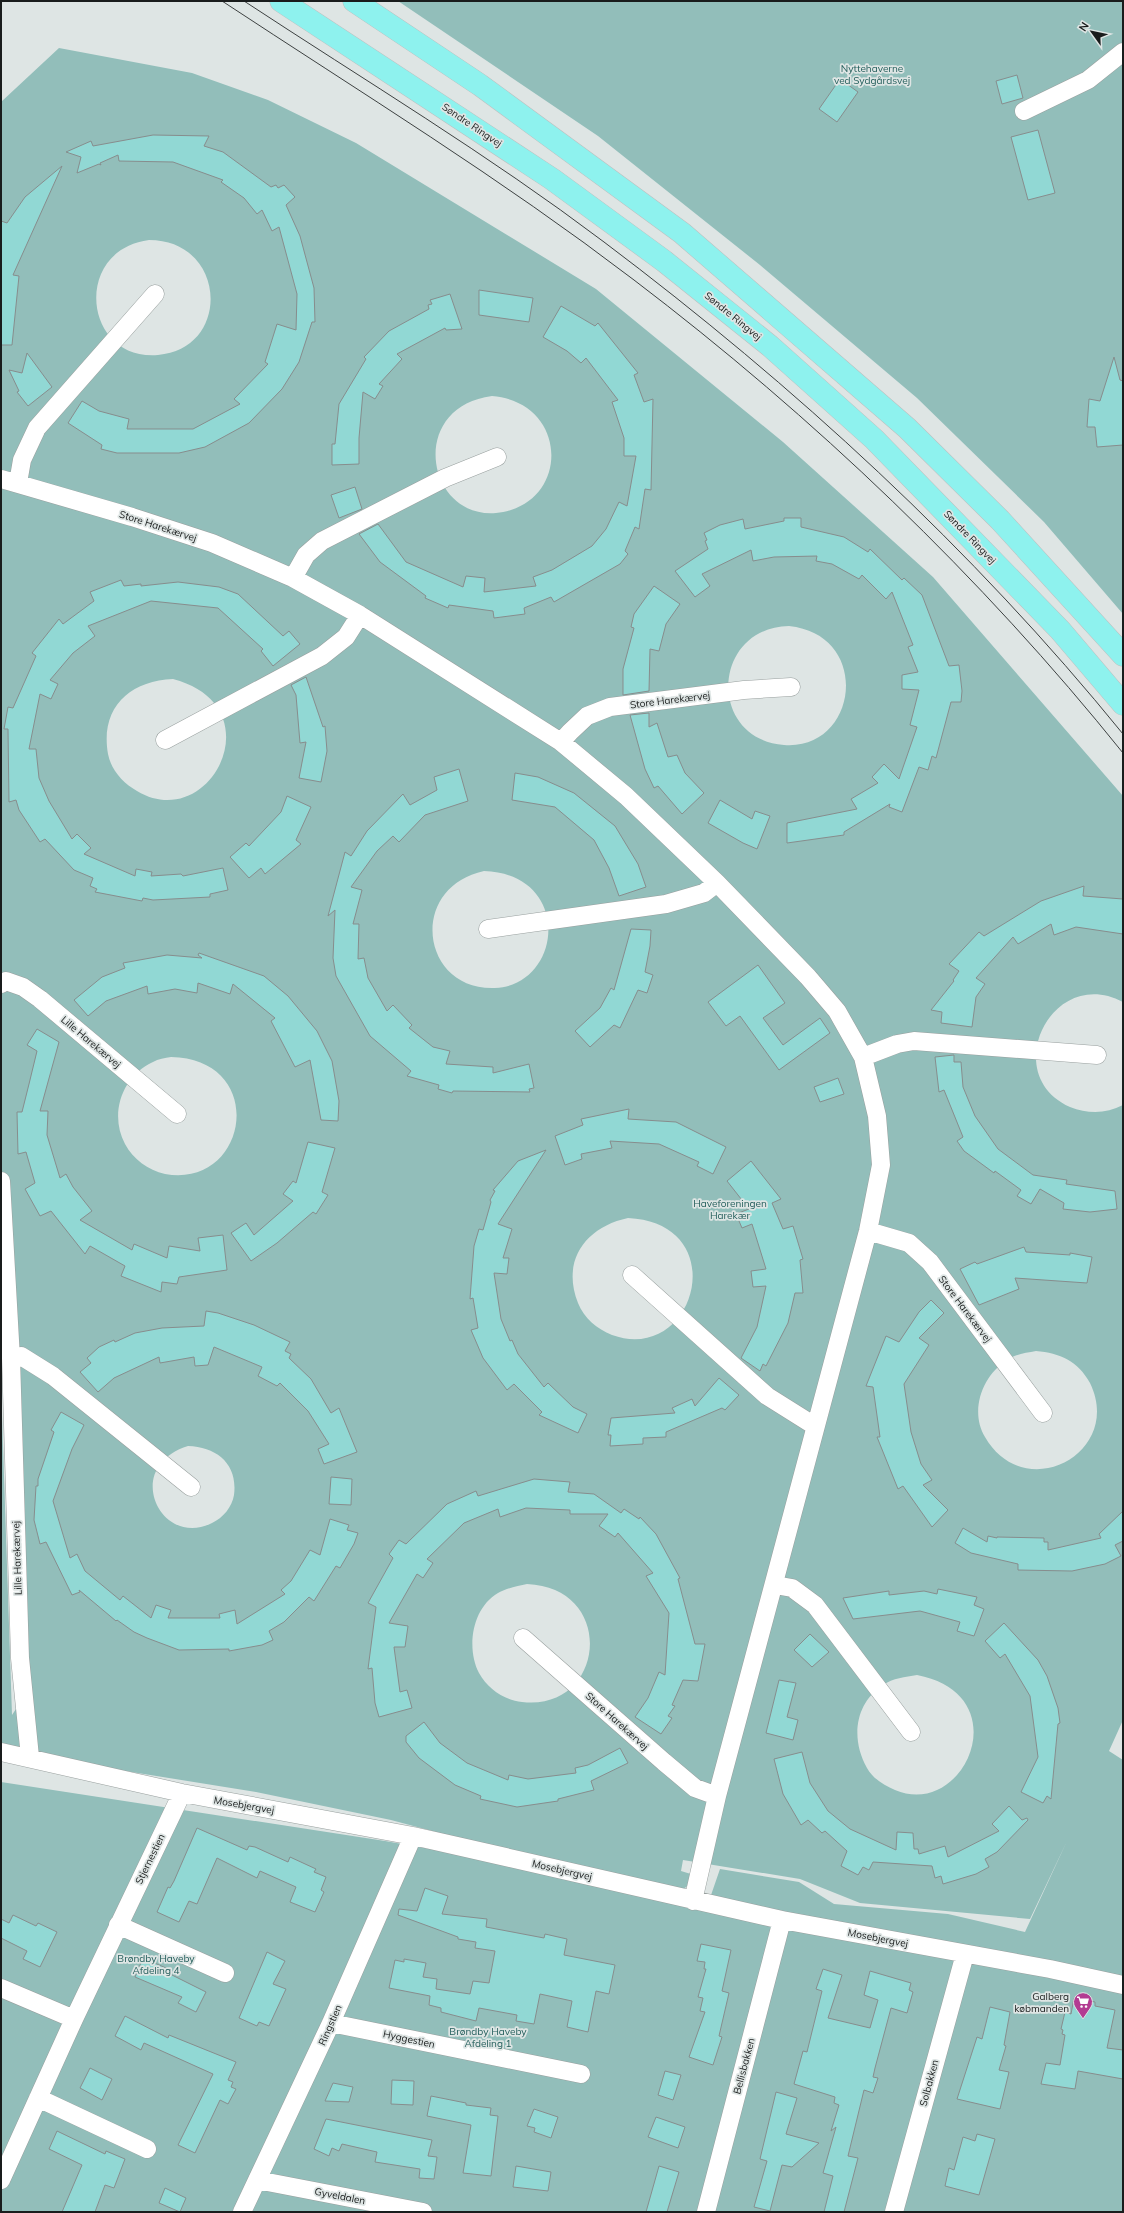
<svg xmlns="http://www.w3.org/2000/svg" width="1124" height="2213" viewBox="0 0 1124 2213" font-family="Mulish,sans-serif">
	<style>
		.green { fill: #92beba; fill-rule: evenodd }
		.building { fill: #91d8d4; stroke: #878d8d }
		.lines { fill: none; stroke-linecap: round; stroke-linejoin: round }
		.minor-casing { stroke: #99a09f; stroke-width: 19 }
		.primary-casing { stroke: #bfbfbf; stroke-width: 23 }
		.minor { stroke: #fff; stroke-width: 18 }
		.primary { stroke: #8ef2ee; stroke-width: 22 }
		.tram { stroke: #3d4141; stroke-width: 1 }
		.labels { text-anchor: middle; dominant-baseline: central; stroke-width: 3.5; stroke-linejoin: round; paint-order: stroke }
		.park-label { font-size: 10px; fill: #235e5b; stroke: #dee5e4 }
		.street-label { font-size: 10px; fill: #191c1c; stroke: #dee5e4 }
		.poi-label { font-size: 10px; fill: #191c1c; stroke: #dee5e4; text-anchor: end }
	</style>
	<rect width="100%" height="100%" fill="#dee5e4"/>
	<!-- green -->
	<path class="green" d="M398,1h725v613l-79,-92 -127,-124 -157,-133 -162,-129z
		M59,48l133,25 76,27 88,43 240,146 187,153 150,135 190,219v206c-71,-38 -125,73 -53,105 18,7 36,7 53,-2v615l-14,31 14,9v452h-1122v-430l384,59 277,49 -84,-20 -187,-50 -135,-28 -255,-41v-365l11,329 4,-6 -15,-476v-1131zM149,240c78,0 83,109 9,115 -75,6 -86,-105 -9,-115zM492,396c79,7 78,110 4,117 -70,6 -89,-106 -4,-117zM789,626c84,9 69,125 -5,119 -77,-6 -73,-117 5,-119zM173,679c103,27 37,156 -36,112 -14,-8 -26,-21 -29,-37 -8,-46 21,-73 65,-75zM484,871c89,3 79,114 11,117 -74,3 -88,-100 -11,-117zM171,1057c98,2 78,132 -6,117 -17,-4 -32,-15 -40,-30 -16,-30 -3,-68 28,-82 5,-3 12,-4 18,-5zM628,1218c106,5 68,147 -16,117 -15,-6 -28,-17 -34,-32 -17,-43 8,-76 50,-85zM1036,1351c24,2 42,10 54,32 34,70 -65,123 -105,54 -16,-27 -2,-62 22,-77 8,-6 19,-7 29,-9zM188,1446c29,1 50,18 46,49 -2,12 -11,23 -22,28 -51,26 -91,-56 -24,-77zM527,1584c91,4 78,128 -5,118 -18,-2 -34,-13 -43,-29 -13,-25 -7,-65 19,-80 9,-5 20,-7 29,-9zM917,1675c103,20 47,145 -22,115 -11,-5 -22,-11 -28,-22 -16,-28 -13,-64 16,-83 10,-7 22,-8 34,-10zM1067,1841l-42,91 -77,-18 -114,-10 -35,-22 -79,-13 -10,29 -28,-8 8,-6 4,-9 -13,-4 2,-11 117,19 60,24 170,16z"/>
	<!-- building -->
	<path class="building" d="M1017,75l6,23 -21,6 -6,-23z
		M840,79l18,13 -21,30 -18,-13z
		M1038,130l17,63 -27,7 -17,-63z
		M153,135l56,1 -5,10 19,6 48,35 5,-2 2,3 6,-3 11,12 -9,8 14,31 14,52 1,34h-3l-13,40 -17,27 -33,34 -44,24 -26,6h-62l-16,-4 1,-4 -34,-22 14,-22 17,10 30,8 -2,10h66l47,-25 -6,-5 34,-35 -3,-2 12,-38 19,6 1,-36 -18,-67 -7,4 -10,-21 -5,4 -13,-16 -23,-16 2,-2 -50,-18 -54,-1 -1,-6 -18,8 1,2 -2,-1 -22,9 4,-16 -15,-5 25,-11 2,5z
		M62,166l-49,109 6,1 -7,69h-11v-124l6,2 18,-26z
		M479,290l54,8 -4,24 -50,-7z
		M450,294l12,35 -16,1 -1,-2 -48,26 5,5 -23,25 4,2 -8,13 -12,-7 -4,46v26l-27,1v-21h3l4,-40 27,-45 -2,-2 25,-26 40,-22 -1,-4 4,-1 -2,-4z
		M561,306l34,20 3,-3 40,50 -4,2 10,27 9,-3 -2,91 -6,-1 -6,40 -4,-2 -10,24 3,3 -8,10 -66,38 -3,-5 -27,11 1,6 -31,4 -1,-7 -44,-6 -1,3 -23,-10 1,-2 -46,-34 -21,-28 19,-10 28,38 57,25 3,-11 19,2 -1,14 52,-6 -3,-9 19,-7 40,-24 14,-17 13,-27 8,4 9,-50h-12v-18l-12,-36 6,-2 -32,-42 -5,5 -14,-12 -24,-14z
		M27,353l25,34 -24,19 -11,-14 2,-1 -10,-21 13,3z
		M1114,357l6,23 3,1v64l-26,2 -2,-20h-8l2,-28 11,2z
		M355,487l7,22 -23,9 -8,-23z
		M784,518h17v9l43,10 24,15 2,-3 32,31 2,-2 18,17 27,71 10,-1 3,26 -1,11h-10l-15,56 -4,-2 -4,14 -9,-3 -17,45 -13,-5 1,-3 -46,28v3l-57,8v-20l70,-14 -6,-10 27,-16 -6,-6 12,-13 15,15 18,-52 -7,-2 9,-35 -17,-1v-14l16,-3 -10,-25 5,-2 -21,-53 -6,7 -24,-24 -3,4 -27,-15 -16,-3 1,-5 -43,1 -21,4 -2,-11 -49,24 8,12 -15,11 -20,-26 33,-22 -3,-8 2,-1 -3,-7 16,-8 23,-6 2,10 39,-8z
		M121,580l3,6 17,-2v2l37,-4 41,5 19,7 45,42 6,-5 11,13 -27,22 -12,-15 2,-2 -45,-41 -67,-7 -63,25 7,10 -22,17 -23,27 8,4 -7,15 -11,-5 -11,55h7l3,29 10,23 23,38 5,-5 14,14 -7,6 51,22 1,-7 16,3 -1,4 30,-2 2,2 40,-8 5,22 -18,4v3l-57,3 -10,-2 -1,3 -47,-9 2,-3 -7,-3 3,-8 -19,-8 -29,-31 -5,3 -21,-32 -3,-10 -7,2 -1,-73h-4l4,-22 5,1 23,-52 -4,-3 27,-34 4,5 31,-23 -4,-9z
		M654,586l26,18 -14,20 -7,27 -9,-2 -1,42 -26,4v-26l11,-41 -3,-1 3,-13z
		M306,677l17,50 2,-1 2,25 -6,31 -22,-4 7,-36 -6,1 -4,-48 -5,-10z
		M649,713v14l8,-4 11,34 9,-2 8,18 19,20 -22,21 -24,-28 -4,2 -9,-19 -15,-54z
		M459,769l9,32 -43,14 -26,27 -6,-6 -16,15 -26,36 11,3 -9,34h6l-1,35 6,-1 4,20 19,33 6,-6 19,20 -3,3 24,19 17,4 -4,13 47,3v6l36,-9 5,24 -5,1 1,3 -77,-1 -1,2 -14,-4 1,-4 -32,-9 4,-5 -41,-35 -34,-60 -3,-18 2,-48 -7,6 17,-64 6,4 16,-25 36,-37 7,11 27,-15 -3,-13z
		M515,773l23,4 36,16 41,33 23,38 8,23 -27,9 -10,-28 -15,-28 -39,-33 -43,-7z
		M287,796l24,11 -15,33 5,4 -36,30 -4,-6 -12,10 -19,-21 16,-14 3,3 32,-34z
		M720,800l32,19 3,-8 15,5 -13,33 -14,-6 -35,-20z
		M1084,886l-1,10 40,3v35l-47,-7 -22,8 -3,-11 -33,20 -5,-7 -37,41 9,6 -9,13 -4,30 -31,-4 1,-11 -11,-2 23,-29 -1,-1 6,-9 -10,-7 30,-32 5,4 57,-35z
		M631,929l20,1 -1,16 -5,26 8,3 -6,18 -9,-3 -18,38 -6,-3 -24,22 -15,-16 25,-23 11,-20 3,2z
		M199,953l65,23 24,20 29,35 15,30 7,40 -1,20 -17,-1 -11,-60 -15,7 -24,-46 4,-3 -42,-34 -3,10 -32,-11 -1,10 -22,-4 -27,5 -1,-8 -41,15 -18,15 -14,-16 28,-23 23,-9 -2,-5 44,-8 35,3 -4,-3z
		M758,965l27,38 -22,15 20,27 37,-27 10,15 -51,37 -39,-54 -14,10 -18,-24z
		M37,1029l22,13 -19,69h8l-1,24 13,43 6,-4 7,13 19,24 -12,9 52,30 2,-6 33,14 2,-12 31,5 -2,-13 25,-3 4,35 -48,7 -2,7 -15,-2 -1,10 -40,-16 4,-10 -35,-20 -5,8 -34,-43 -11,5 -15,-27 10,-6 -9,-31 -8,2 -1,-42h5l7,-28 8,-33 -10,-6z
		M954,1055v7h7l2,25 12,29 23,33 35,26 34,5 -1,4 49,7 2,18 -27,3 -27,-3 1,-6 -24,-14 -9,15 -14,-8 4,-6 -26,-19 -1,2 -30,-22 -7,-10 6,-4 -19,-47 -5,2 -4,-35z
		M838,1078l6,16 -24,8 -6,-15z
		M629,1109l-1,10 48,3 50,25 -13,27 -16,-8 2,-4 -40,-18 -49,-3 2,7 -31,6 1,5 -17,6 -10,-29 28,-11 -2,-6z
		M308,1142l27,6 -13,44 6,3 -12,19 -3,-2 -36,31 -26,18 -20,-28 15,-10 8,12 39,-34 -10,-7 10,-13 3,2z
		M546,1150l-48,74 14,5 -9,29h6l-2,16 -13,-1 7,46 9,22 2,-1 6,14 26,33 4,-4 25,24 14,7 -9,19 -39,-18 3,-3 -28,-28 -7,6 -24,-32 -12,-28 7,-2 -5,-30 -3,1 4,-53 5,-17 4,1 8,-28 -1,-2 5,-9 -2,-1 25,-29z
		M751,1161l30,38 -9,4 11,26 10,-3 10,33 -3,1 3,33h-8l-7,30 -22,43 -3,-2 -3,7 -19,-13 16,-31 9,-41 -13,1 -2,-16 15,-2 -14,-45 -10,4 -6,-14 13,-5 -22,-28z
		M1024,1247l2,5 44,3v-2l22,4 -5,26 -72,-5 4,11 -40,16 -19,-36 15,-7 2,2z
		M931,1300l13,13 -25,25 10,7 -25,39 7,48 10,32 11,16 -9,5 25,25 -16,17 -29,-41 -5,3 -21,-52h3l-7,-50 -7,-1 20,-50 13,6 20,-30z
		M206,1311l12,2 36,12 36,17 -5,9 6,3 -2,4 22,21 20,34 8,-5 18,44 -33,12 -6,-15 11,-5 -21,-33 -28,-28 -3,3 -19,-10 4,-9 -48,-20 -6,18 -13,1 -1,-9 -34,6 -1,-6 -45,21 -16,14 -18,-20 11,-9 -4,-5 12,-11 15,-7 1,2 20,-9 27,-5 42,-2z
		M719,1378l20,17 -14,15 -3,-2 -56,24v5l-23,1v6l-33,2 1,-11h-3l3,-17 64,-5 -3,-5 20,-9 3,7z
		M61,1412l23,13 -12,24 -19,52 17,57 7,-4 8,17 35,29 3,-4 28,22 5,-13 15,5 -3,8h52l-1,-4 16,-4 2,14 48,-30 -4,-4 10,-9 19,-31 10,5 10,-36 19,6 -2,5 11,3 -4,11 -14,24 -4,-2 -22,35 -5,-4 -25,25 -15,9 4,9 -11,5 -33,6v-2l-50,1 -32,-12 -13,-6 -17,-12 -1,1 -37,-31 1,2 -8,3 -26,-53 -6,2 -6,-24 2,-34h2v-7l16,-47 -3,-2z
		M331,1477l21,2 -1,26 -22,-1z
		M534,1479l36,3 -2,10 26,2 27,19 3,-4 15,10 1,-2 16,17 24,44 -2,1 17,65h10l-7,37 -15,-1 -11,25 3,1 -7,10 4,2 -11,16 -26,-17 13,-19 11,-26 6,3 4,-62 -23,-37 7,-3 -35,-40 -3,4 -16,-11 9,-12h-38v-4l-44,-2 -26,9 -2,-8 -34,14 -37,36 6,4 -10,15 -6,-4 -28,49 19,3 -3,21h-11l6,45 7,-2 5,18 -33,9 -4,-14 -3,-35 -4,1 8,-62 -8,-4 25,-45 -4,-4 10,-14 7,4 41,-40 29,-13 2,5z
		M1123,1511v30l-8,4 6,11 -16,8 -33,7 -54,-1v-6l-47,-11 -16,-10 8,-15 24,14 1,-6 9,2v-1l47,1v4h4v8l53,-12 -2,-4z
		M938,1589l39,8 -3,8 10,4 -10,27 -17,-5 3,-9 -40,-11 -67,8 -10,-21 46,-7v4l35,-4 13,3z
		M1004,1623l34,37 9,16 11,32 2,15 -2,1 -7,75 -4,-3 -4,7 -22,-11 17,-35 -8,-61 -25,-42 -5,4 -15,-17z
		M810,1634l19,18 -17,15 -18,-17z
		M779,1680l17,3 -9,34 11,3 -5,20 -27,-7z
		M424,1722l16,21 27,20 41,17 1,-5 19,4 48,-6 -1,-5 13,-3 32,-17 8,15 -37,18 3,9 -36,9v2l-41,6 -37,-8 1,-3 -26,-11 -36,-27 -13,-16v-6z
		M802,1752l8,31 18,28 22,18 46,21 1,-18 16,1 1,16h4l1,5 26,-8 3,11 51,-26 -7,-7 17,-18 13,14 5,-2 1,2 -31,32 -12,7 4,8 -13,7 -33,10 -2,-8 -6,2 -3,-12 -59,-4 -4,8 -6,-3 -5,8 -17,-9 6,-15 -22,-20 -3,2 -14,-13 -7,5 -18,-31 -9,-35z
		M197,1828l50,22 2,-4 6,1 33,15 2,-5 26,12 -2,3 12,5 -5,13 3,2 -9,20 -25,-10 6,-15 -36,-16 -3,7 -40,-20 -20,46 -8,-3 -10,21 -22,-10 11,-25 2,1 4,-7z
		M425,1888l23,8 -6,18 45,5 -1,8 58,11 1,-4 22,5 -3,16 51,10 -6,29 -13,-3 -8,41 -21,-5 5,-26 -32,-7 -6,30 -18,-3 1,-6 -38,-7 -3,13 -35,-9v-4l-12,-3 1,-9 -41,-8 6,-28 9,2v-3l22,4 -3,14 14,2 -1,10 34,5 3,-13 16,2 6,-32 -20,-3 1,-6 -18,-3v-2l-60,-22 1,-6 18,2z
		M13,1915l23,11 2,-3 19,9 -17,35 -17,-8 4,-8 -26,-13v-19l8,4z
		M701,1944l30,6 -9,41 7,2 -10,43 3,1 -9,28 -24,-8 16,-45 -5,-1 3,-13 -5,-1 8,-28h-2l1,-7 -8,-1z
		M267,1952l18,9 -12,23 13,5 -17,37 -10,-4 -2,4 -18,-8z
		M143,1958l23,10 -2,3 42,21 -10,20 -18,-9 4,-6 -47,-20z
		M823,1969l19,6 -14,43 42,10 8,-28 -14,-5 6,-24 41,12 -2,7 4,2 -6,21 -16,-5 -16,60 -2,9 5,1 -5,15 -9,-3 -16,66 10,2 -14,54h-20l9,-36 -10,-3 13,-46 -5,4 8,-26 -5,-2 1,-6 -41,-13 9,-33 4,1 15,-61 -6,-2z
		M1074,1998l21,4v4l20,4 -8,38 16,2v29l-45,-8 -3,18 -34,-5 5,-21 14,2 5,-30 -3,-1 1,-4 -2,-1 4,-17 6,2z
		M990,2007l20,5 -6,33 2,1 -7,24 10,2 -9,37 -43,-10 20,-62 5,2z
		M125,2016l43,22 1,-3 67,27 -8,18 5,2 -2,5 5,2 -8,15 -8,-4 -25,53 -17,-8 35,-71 -69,-31 -3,7 -26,-14z
		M90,2068l22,11 -10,21 -22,-12z
		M665,2071l16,4 -8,25 -15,-5z
		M392,2080l22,1 -1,24 -22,-1z
		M333,2083l20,4 -4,15 -24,-1z
		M776,2092l21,6 -11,36 33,9 -27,24 -10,-2 -12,46 -16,-4 13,-46 -7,-2z
		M431,2096l35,7v2l25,3 -1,7 8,1 -7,60 -28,-3 8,-48 -44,-9z
		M534,2109l24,8 -7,21 -17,-6 1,-4 -8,-2z
		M656,2117l29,10 -7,21 -30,-11z
		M326,2119l106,21 -4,16 9,1 -3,22 -15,-1 1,-9 -45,-7 2,-10 -35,-8 -3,7 -7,-3 -3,8 -15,-7z
		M57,2131l48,23 1,-3 19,8 -11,29 -9,-3 -10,27h-33l20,-47 -33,-16z
		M977,2134l18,5 -16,56 -34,-9 4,-18 5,2 9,-33 12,4z
		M516,2166l35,6 -3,19 -35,-4z
		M659,2166l20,6 -12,40h-21z
		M165,2188l21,10 -6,14 -21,-9z"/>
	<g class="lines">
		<defs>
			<path id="minor" d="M1024,111l64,-31 35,-28
				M1,479l131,38 80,26 81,35 67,37 201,127 65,54 91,87 91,94 29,34 26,46 14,59 4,49 -13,66 -151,565 -24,105
				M18,483l4,-23 15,-32 118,-134
				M293,578l13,-23 16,-14 123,-63 52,-21
				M165,740l157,-84 24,-19 14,-22
				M561,742l9,-10 17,-16 23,-9 134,-17 47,-3
				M488,929l178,-25 38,-11 13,-10
				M1,984l5,-3 17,6 17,12 137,115
				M863,1057l34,-13 17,-3 183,14
				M1,1181l10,177 9,300 10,99
				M868,1231l41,12 21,19 113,151
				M632,1275l135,121 43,27 6,1
				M11,1358l10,-2 32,20 138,111
				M775,1585l17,3 23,17 96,127
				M523,1638l141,124 31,26 22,8
				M1,1752l181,41 231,43 369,84 268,49 73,16
				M118,1925l107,48
				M1,1988l73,31
				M331,2023l250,51
				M38,2098l109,51
				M1,2180l73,-161 108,-226
				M257,2180l166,32
				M242,2212l89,-189 82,-187
				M706,2212l76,-292
				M894,2212l71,-258"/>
			<path id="primary" d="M281,1l271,178 112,82 106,85 104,93 186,191 63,74
				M354,1l126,84 202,148 225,195 93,92 123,135"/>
		</defs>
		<!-- minor casing -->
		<use href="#minor" class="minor-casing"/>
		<!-- primary casing -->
		<use href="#primary" class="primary-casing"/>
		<!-- minor -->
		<use href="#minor" class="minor"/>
		<!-- primary -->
		<use href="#primary" class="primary"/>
		<!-- tram -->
		<path class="tram" d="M222,1c138,91 280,178 412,279 180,137 347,296 489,473
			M244,1c120,79 245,154 360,241 191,144 368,306 519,492"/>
	</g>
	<!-- icons -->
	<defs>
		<symbol id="supermarket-pin" viewBox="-11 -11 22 30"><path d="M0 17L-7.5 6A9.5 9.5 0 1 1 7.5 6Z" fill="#b33c92" stroke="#dee5e4"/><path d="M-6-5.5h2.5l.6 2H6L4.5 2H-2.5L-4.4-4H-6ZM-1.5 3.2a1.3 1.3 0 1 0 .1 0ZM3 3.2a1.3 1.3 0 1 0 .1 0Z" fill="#fff"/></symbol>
	</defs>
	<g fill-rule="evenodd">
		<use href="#supermarket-pin" x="1072" y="1991" width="22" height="30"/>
	</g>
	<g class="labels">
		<!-- park labels -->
		<g class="park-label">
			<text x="872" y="68">Nyttehaverne<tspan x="872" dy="12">ved Sydgårdsvej</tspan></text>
			<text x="730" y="1203">Haveforeningen<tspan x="730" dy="12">Harekær</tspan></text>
			<text x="156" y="1958">Brøndby Haveby<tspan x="156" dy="12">Afdeling 4</tspan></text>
			<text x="488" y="2031">Brøndby Haveby<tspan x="488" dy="12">Afdeling 1</tspan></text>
		</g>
		<!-- street labels -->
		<g class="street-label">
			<text transform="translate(472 125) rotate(34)">Søndre Ringvej</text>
			<text transform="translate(733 316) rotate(39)">Søndre Ringvej</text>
			<text transform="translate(158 526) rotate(18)">Store Harekærvej</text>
			<text transform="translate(970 537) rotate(46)">Søndre Ringvej</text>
			<text transform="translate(670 700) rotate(-7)">Store Harekærvej</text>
			<text transform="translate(91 1042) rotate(40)">Lille Harekærvej</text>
			<text transform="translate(965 1309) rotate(53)">Store Harekærvej</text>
			<text transform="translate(17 1558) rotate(-92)">Lille Harekærvej</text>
			<text transform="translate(617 1721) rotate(42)">Store Harekærvej</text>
			<text transform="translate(244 1805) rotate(10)">Mosebjergvej</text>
			<text transform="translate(150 1859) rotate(-64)">Stjernestien</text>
			<text transform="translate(562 1870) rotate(13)">Mosebjergvej</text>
			<text transform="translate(878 1938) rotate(11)">Mosebjergvej</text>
			<text transform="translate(330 2025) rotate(-66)">Ringstien</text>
			<text transform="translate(409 2039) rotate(12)">Hyggestien</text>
			<text transform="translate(744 2066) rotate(-75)">Bellisbakken</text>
			<text transform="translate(929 2083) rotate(-75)">Solbakken</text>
			<text transform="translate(340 2196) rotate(11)">Gyveldalen</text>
		</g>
		<!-- poi labels -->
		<g class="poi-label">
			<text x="1069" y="1996">Galberg<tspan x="1069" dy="12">købmanden</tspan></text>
		</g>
	</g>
	<!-- border -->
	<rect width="1124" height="2213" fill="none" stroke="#191c1c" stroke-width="4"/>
	<!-- north arrow -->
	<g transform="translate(1092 32) rotate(303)" stroke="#dee5e4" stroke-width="3" paint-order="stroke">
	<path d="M0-3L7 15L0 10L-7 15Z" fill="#191c1c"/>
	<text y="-6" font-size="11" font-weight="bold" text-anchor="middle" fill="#191c1c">N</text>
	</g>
</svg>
